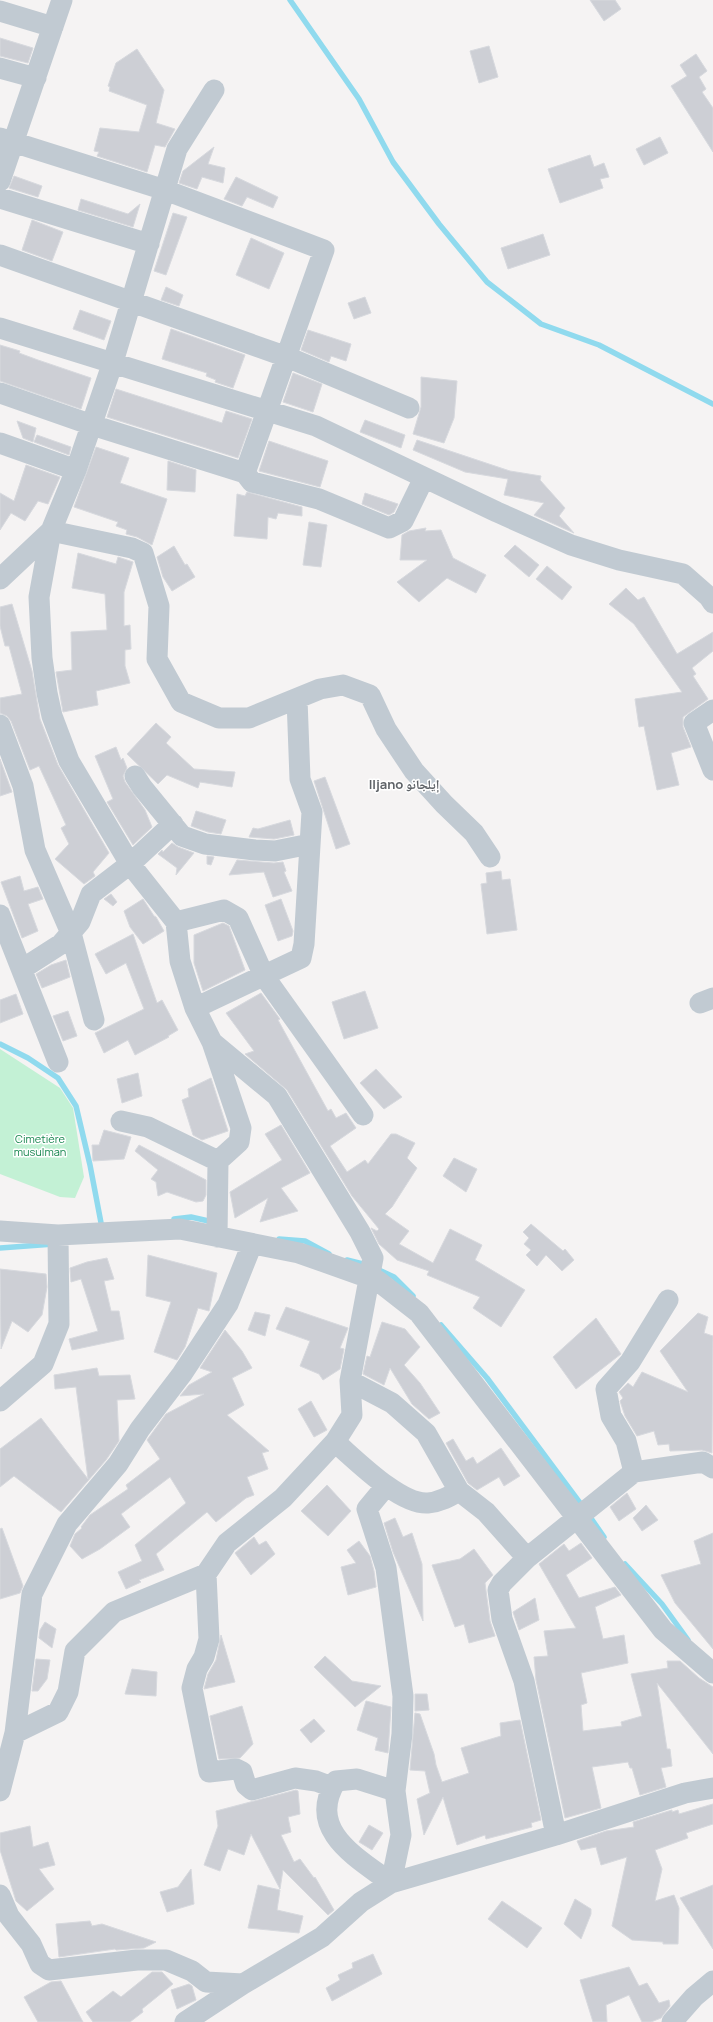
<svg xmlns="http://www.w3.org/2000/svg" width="713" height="2022" viewBox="0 0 713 2022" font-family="Manrope,'Noto Naskh Arabic',sans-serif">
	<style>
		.green { fill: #c3f1d5 }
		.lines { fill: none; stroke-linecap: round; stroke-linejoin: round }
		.stream { stroke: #90daee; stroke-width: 5.5 }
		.building { fill: #cdcfd5; stroke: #d7d9de }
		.minor { stroke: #c1cad2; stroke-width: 21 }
		.labels { text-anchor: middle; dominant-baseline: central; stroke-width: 3; stroke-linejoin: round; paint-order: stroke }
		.park-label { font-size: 11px; fill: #17864f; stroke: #fff }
		.quarter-label { font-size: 13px; font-weight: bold; fill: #5f6368; stroke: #fff }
	</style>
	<rect width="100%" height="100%" fill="#f5f3f3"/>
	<!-- green -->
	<path class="green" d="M0,1049l60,39 13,20 11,69 -9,21 -15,-1 -60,-23z"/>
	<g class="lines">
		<!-- stream -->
		<path class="stream" d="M290,0l69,99 34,63 46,62 48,58 54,42 58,21 114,59
			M0,1044l28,14 30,20 18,28 14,59 12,63
			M174,1219l17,-2 22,5
			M279,1239l26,2 24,13
			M0,1248l54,-4
			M347,1260l20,5
			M379,1270l15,7 19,19
			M441,1325l46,53 96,129
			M588,1514l16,23
			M625,1564l37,40 26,36"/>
	</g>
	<!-- building -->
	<path class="building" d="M590,0h25l6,9 -17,12z
		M0,38l33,10 -5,15 -28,-7z
		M489,46l9,31 -19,6 -9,-32z
		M137,49l27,41 -8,33 19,6 -10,18 -10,-2 -8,27 -50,-16 2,-4 -5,-1 6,-23 39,4 8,-27 -38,-14 1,-4 -2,-1 8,-23z
		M696,54l11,17 -8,6 7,12 -4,3 11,16v44l-42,-66 16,-10 -7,-11z
		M660,137l8,16 -24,12 -8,-16z
		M214,147l-6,17 17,4 -2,15 -21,-6 -5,12 -18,-6 4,-12z
		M590,155l4,12 10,-4 5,14 -9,2 3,9 -43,15 -12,-34z
		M14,176l28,10 -4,11 -29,-9z
		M236,177l42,20 -5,11 -26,-11 -5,9 -18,-7z
		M81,199l47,15 12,-10 -7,23 -55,-17z
		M173,213l14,4 -21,58 -12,-4z
		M32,220l31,12 -11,29 -30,-11z
		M543,234l7,21 -42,14 -7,-21z
		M251,238l33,15 -15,36 -33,-14z
		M166,287l17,8 -4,11 -18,-6z
		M365,297l6,16 -17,6 -6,-16z
		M80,310l31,11 -7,19 -31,-11z
		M171,329l74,26 -12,33 -18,-6 1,-2 -10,-4 1,-3 -45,-14z
		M308,330l43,14 -5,17 -15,-5 -2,6 -28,-12z
		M0,345l20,6 -1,2 19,7 53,18 -10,31 -81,-28z
		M293,373l29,11 -9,28 -30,-10z
		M421,377l36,4 -3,37 -10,25 -31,-9 8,-27z
		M116,389l106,34 4,-12 26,8 -14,39 -131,-41z
		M365,420l40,15 -4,13 -41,-16z
		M17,421l19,7 -3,14 -10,-4z
		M37,435l34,12 -2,8 -35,-13z
		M417,440l93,31 31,5 -1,4 25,28 -6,8 15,17 -40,-18 10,-12 -40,-8 4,-16 -43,-7 -52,-22z
		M269,441l59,20 -8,26 -61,-16z
		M96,447l33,11 -9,25 47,16 -15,46 -15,-8 -11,-3 1,-4 -11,-4 2,-4 -44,-15z
		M168,461l28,9 -1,22 -28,-2z
		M26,465l34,12 -12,27 -10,-3 -13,20 -14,-8 -11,17v-37l14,8z
		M247,492l55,15v9l-24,-3 -2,6 -8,-2 -1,22 -33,-3 3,-42 8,2z
		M365,493l33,11 -4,8 -5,3 -27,-11z
		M309,522l18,3 -6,42 -18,-2z
		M426,528l-1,3 16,-1 12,28 33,17 -10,18 -29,-15 -28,24 -22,-20 30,-22h-27l2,-25 7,-4z
		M515,545l24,20 -10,12 -25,-21z
		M174,546l11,19 2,-1 8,13 -23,14 -9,-14 -6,-20z
		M78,553l38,11 2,-7 15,5 -9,30v34l6,-1 1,24 -6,1v16l5,17 -34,8 2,14 -35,7 -7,-40 16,-2 -1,-38 36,-2 -2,-36 -33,-6z
		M547,566l25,21 -10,13 -26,-21z
		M626,588l12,12 6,-3 33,57 36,-22v19l-21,17 4,6 -3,2 15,23 -25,18v10l8,20 -20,6 8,32 -22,5 -13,-64 -5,1 -4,-28 47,-7 -48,-68 -25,-20z
		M12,604l20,67 8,48 18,46 51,88 -16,19 2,4 -11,8 -29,-25 14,-15 -8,-16 5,-3 -27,-59 -9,4 -19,-49 -4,-5 -7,-3v-15l22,-4 -13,-48h-4l-5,-20v-19z
		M156,723l15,14 -5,6 28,26 41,3 -3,15 -32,-5 -2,6 -31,-13 -9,9 -31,-30z
		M116,747l5,13 2,-2 4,10 -4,8 2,6 20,28 7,17 -19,18 -26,-43 6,-3 -18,-43z
		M0,759l12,33 -12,4z
		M325,777l25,67 -14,5 -22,-68z
		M196,811l30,9 -5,14 -13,-2 -17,-6z
		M290,820l4,15 -20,4 -25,-2 4,-9 5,1z
		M172,843l6,4 16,6 -18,22 1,-7 -19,-14 4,-4 1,2z
		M207,856l7,1 -3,8 -4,-1z
		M237,860l37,3 9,-1 3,9 -2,1 8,19 -19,6 -9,-25 -35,3z
		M501,871l1,9 8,-1 7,51 -30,4 -6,-50 6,-1 -1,-10z
		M20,876l4,15 14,-4 5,12 -15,5 10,27 -16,7 -21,-56z
		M111,894l6,8 -4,4 -9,-7z
		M143,899l11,17 2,1 8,14 -21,13 -13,-17 -6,-16z
		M281,899l12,32 -1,5 -14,5 -13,-36z
		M223,923l6,3 16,44 -42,21 -9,-28v-28z
		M133,934l24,69 5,-3 16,30 -10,6 1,1 -34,18 -7,-15 -24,13 -9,-20 49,-24 -18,-46 -20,11 -11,-20z
		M66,960l4,17 -28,11 -6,-14 15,-9z
		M365,991l13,37 -34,11 -12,-37z
		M261,993l19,26 -2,1 50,91 3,-2 5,9 10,-5 10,15 -26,18 17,26 18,-12 3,4 23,-30h5l19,9 -8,15 10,10 -25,39 -7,7 24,17 -10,13 34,19 17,-34 32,16 -7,15 50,30 -24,37 -28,-19 7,-11 -53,-22 2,-4 -32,-11 -18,-16 -8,-16 6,3 2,-2 -27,-33 -65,-106 -42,-36 9,-3 -28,-38z
		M16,994l7,20 -23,9v-23z
		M68,1011l9,25 -14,5 -10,-25z
		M376,1069l26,28 -18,12 -24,-26z
		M138,1073l4,23 -20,7 -5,-24z
		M211,1078l17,53 -26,9 -9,-5 -11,-35 7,-3 -1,-8z
		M281,1125l29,48 -29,15 17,23 -38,11 8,-24 -33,20 -5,-26 52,-32 -17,-26z
		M104,1130l27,7 -7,22 -31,2 -1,-16h7z
		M139,1145l67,35v15l-3,6 -7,1 -29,-10 -9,4 -2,-14 -5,-3 7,-9 -23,-19z
		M454,1158l23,11 -11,23 -23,-16z
		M531,1224l32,27 2,-2 9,11 -12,11 -16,-16 -9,11 -11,-11 5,-5 -7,-6 5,-6 -6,-6z
		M148,1255l69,18 -8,38 -11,-3 -13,39 -8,13 -23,-8 17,-50 -25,-6z
		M107,1258l7,21 -10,2 7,30h8l5,28 -52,11 -3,-11 29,-8 -17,-52 -10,3 -1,-14 17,-6z
		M0,1269l46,5 1,13 -5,28 -14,17 -16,-11 -11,28z
		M286,1307l62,21 -8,20 4,1 -4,20 -17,11 -4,-6 -19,-8 10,-25 -34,-12z
		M255,1312l15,3 -5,21 -17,-6z
		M698,1313l10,4 -4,16 9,3 -1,117 -10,-3 -32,1 -1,-7 -11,1 -4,-14 -17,5 -12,-20 -5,-15 3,-3 -4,-6 9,-9 5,4 9,-15 46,20 -28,-41z
		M596,1318l25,36 -45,35 -23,-32z
		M382,1322l23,7 15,18 -16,18 16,18 20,30 -11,6 -17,-15 -22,-36 -6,17 -21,-11 4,-18 3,1z
		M225,1330l17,21 10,17 -20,10 12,27 -17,10 42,36 -7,2 6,16 -21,8 7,18 -8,3 -30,24 -9,-10 -51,42 8,16 -25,10 2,2 -15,7 -8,-17 24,-11 -7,-16 51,-42 -16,-26 -49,37 9,13 -30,22 -18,10 -12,-13 5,-12 7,-6 -1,-1 9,-12 38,-26 -2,-4 34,-26 -13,-19 19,-26 38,-20 -24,2 9,-11 23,-13 -12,-4z
		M97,1368l2,8 31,-1 5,24 -18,1 2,41 -13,19 -45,52 -47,-36 -14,11v-38l41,-31 47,61 -12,-92 -21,2 -1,-14z
		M311,1401l16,29 -13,7 -16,-28z
		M453,1439l13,22 7,-4 4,7 24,-16 19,28 -16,10 -5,-9 -22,13 -9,-7 -22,-40z
		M327,1485l24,26 -23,25 -27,-25z
		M627,1493l9,16 -17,12 -9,-14z
		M646,1505l12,15 -16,11 -9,-13z
		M395,1518l8,19 9,-4 10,31 1,57 -30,-69 -9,-29z
		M2,1528l21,58 -3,7 -20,6v-70z
		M713,1533v116l-38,-46 -14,-28 40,-11 -7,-23z
		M254,1537l5,8 7,-4 9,13 -24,21 -16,-22z
		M359,1541l11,15 4,15 2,16 -28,8 -7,-28 15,-4 -9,-13z
		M581,1543l11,15 -26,17 13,23 36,-11 6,8 -26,12 8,32 21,-4 4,28 -47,10 6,30 -6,2 2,26 39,-5 -1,-4 21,-6 -11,-42 37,-6 -1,-7h13l19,17 14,9v67l-56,-71 10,66h3l2,17 -11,2 5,19 -26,8 -8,-27h-2l-2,-6 -36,5 9,41 -36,10 -29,-138 -2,-23 14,-1 -4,-25 32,-3 -37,-64 25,-20 5,7z
		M474,1549l19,26 -8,8 5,38 5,15 -26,7 -5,-19 -9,3 -23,-62 28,-6z
		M535,1598l4,22 -20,10 -6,-18z
		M45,1622l11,7 -4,19 -13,-10 1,-8z
		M221,1635l14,47 -31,7 4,-15 8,-14z
		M325,1656l27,25 29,5 -26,21 -41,-40z
		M36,1659l14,1 -3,19 -9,12h-6z
		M132,1669l25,3 -1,24 -31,-2z
		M415,1694h12l2,16 -14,1z
		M366,1701l25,6 -3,46 -13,-3 3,-12 -21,-8z
		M242,1706l11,38 -13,14 -21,1 -9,-43z
		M415,1713l5,1 14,40 2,11 6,17 27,-9 -8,-25 40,-12 -1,-13 20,-3 21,100 -10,3 1,4 -46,12 -1,-4 -28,10 -14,-48 -19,38 -7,-36 13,-6 -5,-22 -15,-1z
		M314,1719l11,12 -14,12 -11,-13z
		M296,1790l2,1 2,23 -12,3 3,15 -10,3 13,27 6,-3 14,19 1,-1 19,33 -6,5 -45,-45 -3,19 -29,-55 -7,21 -16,-6 -8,22 -16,-6 14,-39 -2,-15z
		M713,1804v20l-27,9 2,5 -33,12 7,19 -7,32 19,-6 5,13 -1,36h-15v-2l-31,-2 -20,-14 15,-69 -26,8 -5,-18 -15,3 -4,-9 29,-10 28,-4 -1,-5 39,-12v2l6,-2 1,4z
		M369,1825l14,8 -11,17 -13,-8z
		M30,1826l3,21 15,-5 7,23 -16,4 15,20 -27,22 -11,-10 -16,-51v-17z
		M191,1869l3,35 -27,8 -7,-20 18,-5z
		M258,1885l22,5 -3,20 26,6 -4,17 -51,-5z
		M713,1885v64l-33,-51z
		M575,1899l16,10v5l-10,25 -17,-15z
		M502,1901l40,27 -15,20 -39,-29z
		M90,1921l2,5 10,-2 54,18 -12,6 -28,2 -1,-1 -56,8 -3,-33z
		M373,1954l9,20 -50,27 -6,-13 14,-8 -2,-5 15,-7 -1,-5z
		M629,1967l10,19 8,-3 12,20 10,-3 1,6 -9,12 -10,4h-9l-13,-27 -23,10 1,17h-14l-13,-42z
		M152,1972h10l11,12 -31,25 1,3 -13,10h-37l-7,-10 27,-21 8,6z
		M61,1981l22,41h-45l-14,-25 27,-15z
		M189,1984l3,2 4,14 -19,9 -6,-19z"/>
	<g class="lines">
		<!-- minor -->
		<path class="minor" d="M0,11l53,16
			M0,68l36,10
			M214,90l-37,59 -64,213 -37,108 -25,61 -12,66 3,61 5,35 5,23 17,45 61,103 46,58 4,39 15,47 17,34 29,86 -2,14 -21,19 -1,76
			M0,138l165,52 159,60 -79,223
			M0,181l62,-181
			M0,198l149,46
			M0,255l287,102 122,51
			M0,328l316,98 181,86 74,33 48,15 64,14 26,23 4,6
			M0,393l92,32 153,48 7,9 67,17 70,29 14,-7 21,-43
			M0,443l76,27
			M0,579l51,-48 81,17 11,5 16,53 -2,53 24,43 38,16h30l71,-29 23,-4 27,10 16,34 28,42 30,33 30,29 16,24
			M713,710l-19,13 19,47
			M0,725l23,61 12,64 36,83 23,87
			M135,776l7,11 40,49 23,8 50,6 20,1 35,-7
			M0,915l58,147
			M176,922l48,-12 14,8 26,58 99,139
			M22,969l39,-25 19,-22 11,-28 39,-30 43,-40
			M700,1003l13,-5
			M195,1008l106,-50 3,-14 8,-132 -12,-33 -3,-80
			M121,1121l27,6 70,34
			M0,1231l58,4 122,-6 119,24 79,28 41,32 244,317 50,43
			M0,1401l43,-37 16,-40 -1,-89
			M335,1442c21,18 65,63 93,61 12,-1 21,-6 31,-12l-33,-58 -34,-30 -42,-22
			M634,1472l69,-10 10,6
			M386,1486l-19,23 19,59 17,128 -1,38 -7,57 6,44 -10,48c-35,-26 -85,-53 -55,-102l21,-2 38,12
			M459,1491l27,21 41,46
			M206,1574l3,65 -5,18 -7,12 -5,19 17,84 27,-3 6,3 4,13 6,5 43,-12 21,3 16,6
			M15,1733l43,-21 10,-20 7,-41 39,-39 92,-38 21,-31 56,-45 52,-56 17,-27 -2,-34 23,-123 -13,-26 -83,-136 -65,-54
			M0,1791l15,-58 17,-139 35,-70 51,-60 22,-35 42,-55 46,-70 24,-60
			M556,1835l-32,-154 -22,-62 -4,-29 4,-7 25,-25 107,-86 -8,-31 -15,-25 -5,-27 24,-27 38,-62
			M0,1895l9,21 22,28 9,20 9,6 88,-10h29l26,11 14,11 37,2
			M185,2022l58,-38 79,-47 39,-35 30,-19 165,-48 129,-42 28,-5
			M672,2022l22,-25 19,-16"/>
	</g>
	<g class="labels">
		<!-- park labels -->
		<g class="park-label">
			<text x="40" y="1138">Cimetière<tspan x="40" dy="13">musulman</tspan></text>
		</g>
		<!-- quarter labels -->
		<g class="quarter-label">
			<text x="404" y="784">Iljano إيلجانو</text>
		</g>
	</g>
</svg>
